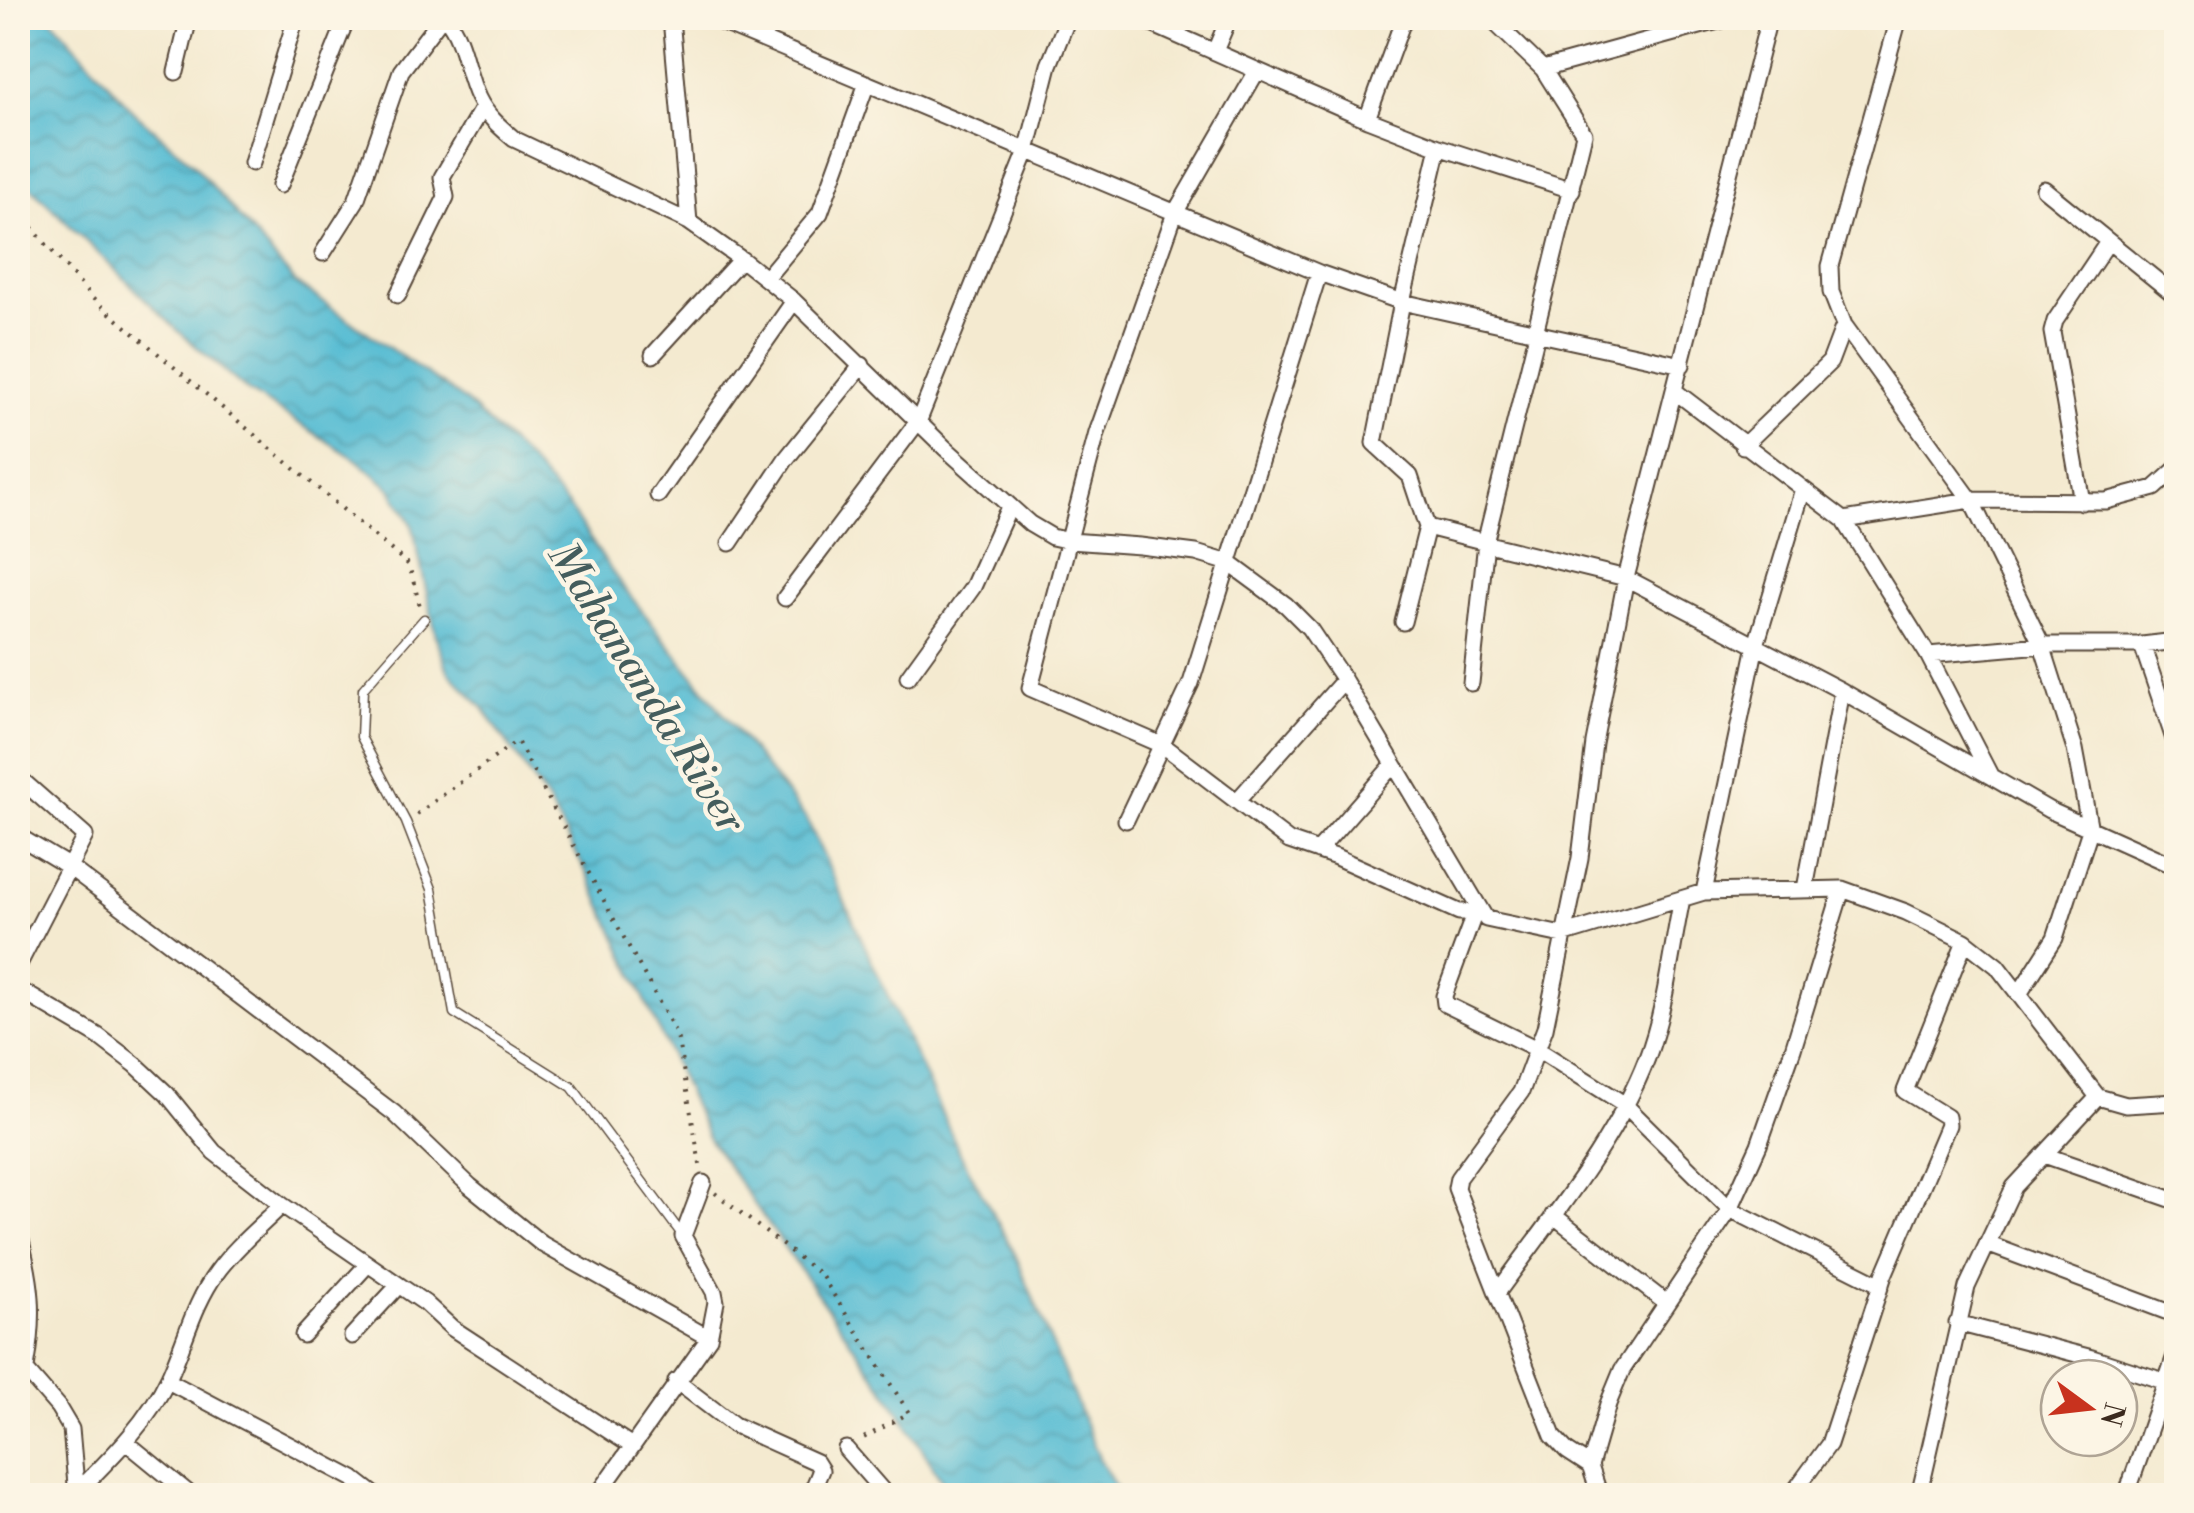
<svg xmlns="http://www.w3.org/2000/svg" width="2194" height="1513" viewBox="0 0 2194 1513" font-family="'Libre Bodoni',serif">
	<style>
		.water { fill: url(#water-waves); stroke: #487378; stroke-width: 2.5 }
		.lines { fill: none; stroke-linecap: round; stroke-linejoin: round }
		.lane-casing { stroke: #574739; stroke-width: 11 }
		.street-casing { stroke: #574739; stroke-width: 19 }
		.path { stroke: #574739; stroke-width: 4; stroke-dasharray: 2.5 8; stroke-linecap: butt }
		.lane { stroke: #fff; stroke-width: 8 }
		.street { stroke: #fff; stroke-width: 15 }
		.labels { text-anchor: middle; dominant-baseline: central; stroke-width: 9; stroke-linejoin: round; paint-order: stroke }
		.water-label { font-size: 42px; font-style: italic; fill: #445d5d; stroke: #fcf5e5 }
	</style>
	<defs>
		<pattern id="water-waves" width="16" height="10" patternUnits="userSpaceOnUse" patternTransform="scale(2.5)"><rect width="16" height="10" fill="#55bcd3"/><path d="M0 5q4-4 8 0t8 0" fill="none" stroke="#4899ab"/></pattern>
	</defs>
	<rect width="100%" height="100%" fill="#fcf5e5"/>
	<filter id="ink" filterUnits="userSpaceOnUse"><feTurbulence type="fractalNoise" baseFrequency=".01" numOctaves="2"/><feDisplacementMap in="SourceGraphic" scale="20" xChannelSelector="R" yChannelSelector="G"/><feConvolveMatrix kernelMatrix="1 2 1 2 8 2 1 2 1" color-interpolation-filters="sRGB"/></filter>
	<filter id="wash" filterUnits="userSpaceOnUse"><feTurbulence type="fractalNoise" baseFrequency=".0048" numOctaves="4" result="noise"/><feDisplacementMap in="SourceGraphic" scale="40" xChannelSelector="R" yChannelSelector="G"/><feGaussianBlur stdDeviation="2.25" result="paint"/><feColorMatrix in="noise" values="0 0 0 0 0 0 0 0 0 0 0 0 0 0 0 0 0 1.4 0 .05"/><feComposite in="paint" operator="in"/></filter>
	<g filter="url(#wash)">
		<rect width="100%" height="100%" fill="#f4ead0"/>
		<!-- water -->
		<path class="water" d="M18,18h33l83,94 59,52 103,119 168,117 61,57 43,49 49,73 190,241 153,333 55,101 85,206 20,35h-169l-64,-102 -179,-255 -119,-261 -43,-78 -63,-91 -35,-37 -12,-35 -24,-112 -22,-36 -33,-28 -109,-69 -72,-62 -158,-154z"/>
	</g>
	<g filter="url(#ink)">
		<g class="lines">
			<defs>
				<path id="lane" d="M424,619l-61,70 -2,48 45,85 26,67 22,124 118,74 111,149"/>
				<path id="street" d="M446,18c19,23 19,53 32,80 8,17 22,29 36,41l175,83 52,37 53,42 151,147 85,76 22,13 18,4 70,5 56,7 33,10 57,42 23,23 35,52 142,239 76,16 142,-43 138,-3 64,23 59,29 32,25 101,131 28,8 50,-3
					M671,18l18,204
					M711,18l608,255 83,29 130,29 4,7 -50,201 2,5 138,34 216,113 207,119 127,57
					M1138,18l229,101 72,28 133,43
					M1490,18l53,51 186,-51
					M1899,18l-69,248 1,26 13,33 127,175 71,145 33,104 15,81 -35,108 -36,56
					M1215,51l14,-33
					M1543,69l41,65 -49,199 147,32
					M1257,71l-82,142 -78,220 -67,255 134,58 125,95 47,16 123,55 20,-1
					M176,72l13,-54
					M1367,119l37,-101
					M1439,147l-37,155 -28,141 36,33 17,51 59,15 -15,141
					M252,163l44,-145
					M280,185l67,-167
					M2044,189l132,107
					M323,253l33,-52 45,-130 40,-53
					M766,278l54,-65 47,-130
					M398,295l48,-98 -4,-20 41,-70
					M653,355l88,-96
					M1676,392l168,128 84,135 62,120
					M1743,446l87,-84 14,-37
					M658,495l136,-194
					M2082,502l-30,-170 3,-11 53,-79
					M1844,520l127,-20 135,1 49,-13 21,-19
					M730,543l56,-84 76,-94
					M785,598l134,-178 108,-269 22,-86 19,-47
					M1403,622l24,-95
					M2142,645l34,100
					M1928,655l114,-10h100l34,-4
					M908,677l65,-90 36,-80
					M18,777l67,59 -67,130
					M1237,801l107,-121
					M1126,820l65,-137 128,-410
					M18,836l50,30 326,247 76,73 72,58 167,94
					M1318,851l75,-86
					M1805,889l37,-198
					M1704,892l52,-247 47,-156
					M1475,912l-31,84 1,8 92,45 87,55 106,105 151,76
					M18,989l80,47 38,29 31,29 47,58 68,53 143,98 27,25 180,118
					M2044,1155l132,46
					M1553,1215l113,88
					M18,1229c14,54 18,84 8,139
					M1987,1244l189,71
					M1498,1292c53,-74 116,-148 149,-234 19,-50 24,-107 35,-159
					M1957,1323l135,35 84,27
					M303,1335l65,-71
					M352,1336l47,-51
					M18,1361l40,46 13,22 6,67
					M168,1381l186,98 22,17
					M676,1381l58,44 82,37 5,8 -11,26
					M126,1442l66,54
					M846,1449l41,47
					M1590,1466l-23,-15 -14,-15 -97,-248 2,-10 63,-86 24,-64 35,-170 14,-115 32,-165 143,-560
					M66,1496l11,-4c34,-34 71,-70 92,-115 16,-35 25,-74 48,-105 18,-25 43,-45 65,-67
					M597,1496l112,-158 7,-36 -2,-10 -31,-56 20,-53
					M1600,1496l-10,-30 18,-62 14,-34 108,-161 29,-64 34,-96 49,-160
					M1791,1496l38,-52 55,-169 64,-150 -1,-8 -42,-26 60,-150
					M1919,1496l48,-209 47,-100 84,-90
					M2126,1496l50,-143"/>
			</defs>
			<!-- lane casing -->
			<use href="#lane" class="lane-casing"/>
			<!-- street casing -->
			<use href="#street" class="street-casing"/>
			<!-- path -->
			<path class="path" d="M18,211l74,87 317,267 12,45
				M417,814l100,-73 160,294 24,135
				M715,1193l106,82 88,138 -51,28"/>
			<!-- lane -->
			<use href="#lane" class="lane"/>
			<!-- street -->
			<use href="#street" class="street"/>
		</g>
	</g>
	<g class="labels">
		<!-- water labels -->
		<g class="water-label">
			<text transform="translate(646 688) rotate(58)">Mahananda River</text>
		</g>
	</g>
	<!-- margin -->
	<rect width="2194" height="1513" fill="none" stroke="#fcf5e5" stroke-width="60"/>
	<!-- north arrow -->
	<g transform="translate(2089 1408) rotate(105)"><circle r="48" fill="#fcf5e5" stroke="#afa495" stroke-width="2.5"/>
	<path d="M0-8L18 38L0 25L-18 38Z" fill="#c8321e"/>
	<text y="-15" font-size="28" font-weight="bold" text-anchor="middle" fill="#3b2a1e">N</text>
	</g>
</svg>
